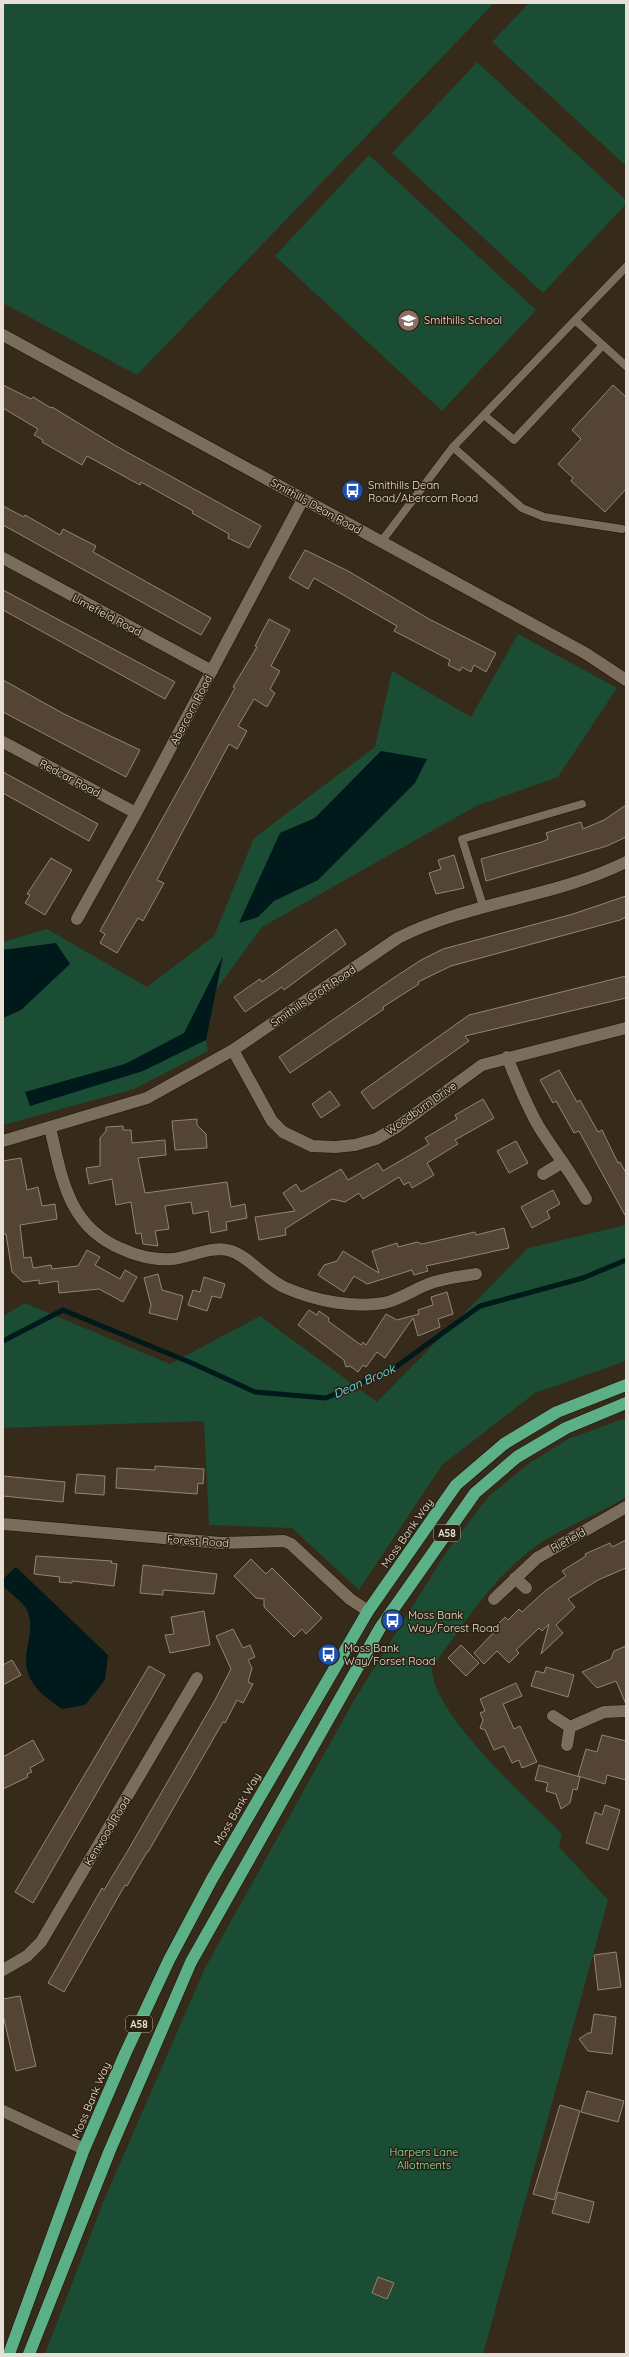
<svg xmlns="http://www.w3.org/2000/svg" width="629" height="2357" viewBox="0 0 629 2357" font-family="Quicksand,sans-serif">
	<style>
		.green { fill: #1a4d34; fill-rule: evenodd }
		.water { fill: #00191a }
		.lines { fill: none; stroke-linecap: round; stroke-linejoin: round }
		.stream { stroke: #00191a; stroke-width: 5 }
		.building { fill: #534435; stroke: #958474 }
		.lane-casing { stroke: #1d1204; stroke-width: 9 }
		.street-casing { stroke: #1d1204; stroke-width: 13 }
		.secondary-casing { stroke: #1d1204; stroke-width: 13 }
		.highway-casing { stroke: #1d1204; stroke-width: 13 }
		.lane { stroke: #7b6d5b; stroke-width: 8 }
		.street { stroke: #7b6d5b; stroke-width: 12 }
		.secondary { stroke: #7b6d5b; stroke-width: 12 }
		.highway { stroke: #5cb087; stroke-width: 12 }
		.labels { text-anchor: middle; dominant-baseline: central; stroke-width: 3; stroke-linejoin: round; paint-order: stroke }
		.shield { fill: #2c2011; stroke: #b0a69b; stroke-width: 1 }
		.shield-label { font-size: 10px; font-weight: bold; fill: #e8e0d6 }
		.poi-label { font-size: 11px; fill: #e8e0d6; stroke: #2c2011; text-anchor: start }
		.street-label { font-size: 11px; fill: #e8e0d6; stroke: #2c2011 }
		.park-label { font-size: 11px; fill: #85e1ae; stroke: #2c2011 }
		.water-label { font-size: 12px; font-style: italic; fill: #6aecf5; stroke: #2c2011 }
	</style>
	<rect width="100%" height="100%" fill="#362a1a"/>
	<!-- green -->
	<path class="green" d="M3,3h491l-357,372 -134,-72z
		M529,3h97v163l-134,-124z
		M477,62l149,138v4l-83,89 -151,-140z
		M369,155l167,155 -94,101 -167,-155z
		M518,634l99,54 -59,89 -82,29 -214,121 -46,63 -10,50 2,11 -74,38 -131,36v-107l18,-8 35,-67 -53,7v-8l44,-13 100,58 67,-51 40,-98 121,-91 17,-76 79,46zM381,751l-63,129 -44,21 6,-68 35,-15z
		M626,1225v136l-91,32 -93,72 -83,125 -67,-62 -83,-3 -5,-104 -201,7v-112l22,-13 145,61 90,-48 117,86 151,-154z
		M626,1418v79c-27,17 -57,28 -84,45 -46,30 -78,82 -110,126 -1,45 97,132 130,166l-3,13 49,53 -125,454h-438l59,-154 101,-232 148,-266 94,-151 41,-54 40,-33 40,-25z"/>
	<!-- water -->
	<path class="water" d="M381,751l46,8 -12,24 -97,97 -44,21 -16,16 -19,6 41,-90 35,-15z
		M56,943l14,21 -49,46 -18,8v-68z
		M223,956l-17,84 -63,31 -113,35 -5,-14 100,-28 59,-31z
		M16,1567l92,88 -3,25 -20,25 -23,4c-25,-18 -42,-31 -34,-65 2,-10 4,-23 -1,-34 -4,-8 -17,-17 -24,-24v-7z"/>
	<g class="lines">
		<!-- stream -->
		<path class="stream" d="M3,1341l60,-31 131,54 61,28 71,6 67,-29 87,-63 103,-28 43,-18"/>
	</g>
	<!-- building -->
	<path class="building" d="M3,385l28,14 2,-2 18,11 1,-1 64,39 145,80 -12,22 -21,-10 1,-4 -37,-21 1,-2 -52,-29 -1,3 -53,-29 -5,9 -40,-23 1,-2 -9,-5 4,-6 -35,-21z
		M613,385l13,12v92l-21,23 -34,-31 2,-3 -15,-14 23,-25 -9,-9z
		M3,506l21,11 1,-2 35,20 3,-6 33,17 -3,6 118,66 -10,17 -198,-110z
		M305,550l43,21 81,48 67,34 -10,19 -12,-7 -3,7 -9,-5 -2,4 -12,-6 2,-5 -56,-29 3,-5 -83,-48 -6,11 -19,-11z
		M3,590l172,92 -10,17 -162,-89z
		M269,619l21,11 -19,36 9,5 -10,18 5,4 -8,14 -13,-8 -16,27 9,5 -10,18 -8,-5 -69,130 -3,6 7,3 -21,38 -5,-3 -21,35 -17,-10 5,-9 -5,-3 135,-243 -2,-1 24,-40 -2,-1z
		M3,680l61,34 76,36 -14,27 -123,-65z
		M3,772l95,52 -9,17 -86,-48z
		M626,805v32l-19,9 -121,35 -5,-22 61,-17 6,-3 -2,-6 12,-4 23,-7 2,7 21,-9z
		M454,855l10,33 -28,6 -7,-21 12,-4 -3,-9z
		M51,858l21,12 -27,45 -20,-12 5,-8 -3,-1z
		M626,896v21l-6,3 -169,46 -33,16 1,2 -36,23 1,2 -94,64 -11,-16 116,-80 26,-17 22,-11 130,-35z
		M336,929l10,15 -62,46 -2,-3 -37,25 -11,-15 26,-18 2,3z
		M626,976v22l-161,38 4,5 -96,68 -12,-17 108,-77z
		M559,1070l18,32 3,-2 18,32 4,-2 16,33 2,-1 6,11v44l-47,-86 -5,2 -18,-32 -3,2 -13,-23z
		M330,1091l10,14 -19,13 -9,-14z
		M483,1099l11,19 -39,22 3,4 -31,19 7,12 -22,13 -3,-6 -5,3 -5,-8 -36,22 -4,-6 -14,9 -13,-3 -47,30 1,6 -27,5 -4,-23 40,-6 -12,-18 13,-9 5,8 40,-23 7,11 30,-17 5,8 46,-27 -4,-6 32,-19 -2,-4z
		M197,1119v6l9,9 1,14 -32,2 -3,-29z
		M123,1126v4h8l1,13 33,-3 1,15 -28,3 7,35 82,-11 4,25 14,-3 2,14 -21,4 1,8 -16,3 -3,-22 -15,3 -2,-12 -26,4 4,23 -14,2 3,15 -15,-2 -2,-11 -5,1 -5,-32 -15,3 -4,-26 -23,5 -3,-16 14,-2v-28l6,-7v-4z
		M516,1141l12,22 -19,10 -12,-22z
		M21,1158l6,32 11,-3 4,19 13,-2 2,15 -37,6 4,33 7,-1 2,11 18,-3 1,4 26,-3 9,-16 13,7 -5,8 25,14 5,-9 12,7 -14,25 -24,-13 -40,4 -1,-12 -19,3v-4l-16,2 -11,-10 -6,-38h-3v-73z
		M553,1190l7,14 -13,7 3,7 -18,10 -11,-21z
		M504,1228l5,20 -83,18 2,5 -14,4 -2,-5 -45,14 -13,-8 -10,16 -26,-17 6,-10 13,-4 6,-10 36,22 -7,-22 25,-8 1,4 19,-5 5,2 53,-12 1,3z
		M158,1274l4,16 21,6 -6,24 -28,-7 2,-8 -7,-27z
		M204,1277l21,7 -4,14 -9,-2 -5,15 -19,-6 5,-15 7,2z
		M447,1292l6,22 -15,5 2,8 -22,9 -5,-18 -28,40 -8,-6 -11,15 -3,-2 -5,7 -8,-6 -4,1 -2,-7 -46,-35 11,-15 8,5 2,-4 10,7 -1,3 33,24 2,-3 3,3 20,-31 11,6 22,-6 -1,-4 15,-5 -2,-8z
		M155,1466l49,3 -1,15 -5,-1 -1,11 -81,-6 1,-20 38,2z
		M77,1474l28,2 -1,19 -29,-2z
		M3,1476l62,6 -2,20 -60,-6z
		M626,1540v28l-28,12 -30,19 7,8 -19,18 7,8 -22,21 8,-30 -7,7 -3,-3 -23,22 3,3 -10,10 -12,-12 -13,13 -10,-11 24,-25 -2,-2 9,-9 3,3 11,-11 3,3 24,-22 20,-14 -4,-5 24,-15 -1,-2 25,-11 2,4z
		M36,1556l76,5 -1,2 6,1 -3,22 -42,-5v2l-13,-1 1,-5 -26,-3z
		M251,1559l15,15 6,-6 50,50 -16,16 -4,-5 -8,8 -30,-30v-8l-8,-1 -22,-22z
		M143,1565l74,9 -3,20 -51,-4v5l-23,-2z
		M204,1611l6,34 -40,8 -5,-18 9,-1 -3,-17z
		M233,1629l10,19 7,-3 5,12 -7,3 4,8 -4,14 5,2 -10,19 -6,-3 -12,23 -2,-1 -75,130h-1l-20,34 -2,-1 -61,107 -16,-9 54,-95 2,2 23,-38 88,-152 16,-31 -15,-33z
		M461,1645l18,18 -13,13 -18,-18z
		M626,1646v58l-10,-23 -19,7 -15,-16 29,-13 3,-8z
		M12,1660l9,15 -18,10v-20z
		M149,1666l16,9 -132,228 -18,-11z
		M546,1667l28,8 -6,22 -37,-11 5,-15 8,2z
		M516,1683l6,13 -19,8 11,25 6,-3 17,36 -15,6 -3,-8 -7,3 -8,-17 -10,4 -9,-20 -5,-2 3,-8 -3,-7 5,-2 -5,-12z
		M602,1735l24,6v39l-19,-5 -2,9 -27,-8 8,-27 11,3z
		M33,1740l11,20 -14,8 2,4 -5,2 1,3 -25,12v-32z
		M539,1765l41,12 -3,13 -4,-1 -3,14 -9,6 -5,-15 -10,-3 2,-8 -13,-3z
		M605,1805l15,5 -12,40 -22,-7 9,-31 7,3z
		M616,1952l5,35 -23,3 -4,-35z
		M20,1996l16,70 -20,5 -13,-56v-16z
		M594,2014l22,3 -4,37 -24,-3 -9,-12 9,-6h3z
		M587,2091l37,10 -6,21 -37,-10z
		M560,2105l20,6 -26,89 -21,-6z
		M558,2192l36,10 -5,21 -37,-10z
		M378,2277l16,6 -7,16 -15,-6z"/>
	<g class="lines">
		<defs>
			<path id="lane" d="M575,320l51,46
				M484,415l30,25 89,-95
				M453,447l69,61 22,9 78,12
				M381,542l72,-95 173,-180
				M483,906l-21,-67 120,-35"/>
			<path id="street" d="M3,558l209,113
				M3,742l133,71
				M77,919l59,-106 167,-314
				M233,1050l39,71 11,11 29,14 23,1 20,-2 21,-6 21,-12 85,-62 144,-37
				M507,1057c10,24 19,48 32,70 15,24 33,47 47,72
				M50,1128c12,50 18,99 72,121 15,7 32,11 50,10 19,-2 40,-14 59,-8 17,5 37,30 55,37 30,13 66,20 98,15 18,-4 33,-16 50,-21 13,-4 28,-6 42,-8
				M3,1141l144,-43 86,-48 165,-112c73,-37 156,-40 228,-76
				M543,1174l20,-12
				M3,1524l218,19 63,-2 7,3 59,55 18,12
				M515,1578l11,10
				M494,1599l43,-41 89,-51
				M553,1716l17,11 -3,18
				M570,1727l34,-15 22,-1
				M3,1970l24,-14 14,-14 156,-264
				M3,2111l81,38"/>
			<path id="secondary" d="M3,335l582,318 41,27"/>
			<path id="highway" d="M9,2354l75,-205 41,-95 44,-94 43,-81 156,-268 88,-126 48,-41 53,-32 69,-27
				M29,2354l81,-204 81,-188 189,-334 95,-135 42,-36 49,-29 60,-25"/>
		</defs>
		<!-- lane casing -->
		<use href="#lane" class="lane-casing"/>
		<!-- street casing -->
		<use href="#street" class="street-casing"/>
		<!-- secondary casing -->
		<use href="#secondary" class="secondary-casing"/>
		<!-- highway casing -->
		<use href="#highway" class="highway-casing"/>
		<!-- lane -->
		<use href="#lane" class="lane"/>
		<!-- street -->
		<use href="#street" class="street"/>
		<!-- secondary -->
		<use href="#secondary" class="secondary"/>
		<!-- highway -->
		<use href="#highway" class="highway"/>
	</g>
	<!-- icons -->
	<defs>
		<symbol id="school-disc" viewBox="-11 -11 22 22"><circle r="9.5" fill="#8d6e63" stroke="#2c2011"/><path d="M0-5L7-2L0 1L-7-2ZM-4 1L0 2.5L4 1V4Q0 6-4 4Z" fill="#fff"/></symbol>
		<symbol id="bus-disc" viewBox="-11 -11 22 22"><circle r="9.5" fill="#1a4fb4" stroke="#2c2011"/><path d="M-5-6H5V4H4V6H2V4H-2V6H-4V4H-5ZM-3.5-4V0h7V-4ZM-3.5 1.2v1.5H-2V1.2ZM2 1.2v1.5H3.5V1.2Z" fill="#fff"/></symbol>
	</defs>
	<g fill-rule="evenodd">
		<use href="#school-disc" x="396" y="308" width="25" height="25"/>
		<use href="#bus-disc" x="340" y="478" width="25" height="25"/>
		<use href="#bus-disc" x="380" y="1608" width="25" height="25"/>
		<use href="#bus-disc" x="316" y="1642" width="25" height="25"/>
	</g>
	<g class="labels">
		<!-- shield labels -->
		<g class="shield">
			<rect x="434" y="1525" width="26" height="16" rx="3"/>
			<rect x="126" y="2016" width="26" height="16" rx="3"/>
		</g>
		<g class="shield-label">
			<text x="447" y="1533">A58</text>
			<text x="139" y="2024">A58</text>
		</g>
		<!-- poi labels -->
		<g class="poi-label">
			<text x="424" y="320">Smithills School</text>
			<text x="368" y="485">Smithills Dean<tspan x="368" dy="13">Road/Abercorn Road</tspan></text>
			<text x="408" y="1615">Moss Bank<tspan x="408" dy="13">Way/Forest Road</tspan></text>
			<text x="344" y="1648">Moss Bank<tspan x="344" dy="13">Way/Forset Road</tspan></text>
		</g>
		<!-- street labels -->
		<g class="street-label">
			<text transform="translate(316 506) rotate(29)">Smithills Dean Road</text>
			<text transform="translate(107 615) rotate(28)">Limefield Road</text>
			<text transform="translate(191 710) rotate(-62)">Abercorn Road</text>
			<text transform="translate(70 778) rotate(28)">Redcar Road</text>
			<text transform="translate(313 996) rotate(-34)">Smithills Croft Road</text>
			<text transform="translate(421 1108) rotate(-35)">Woodburn Drive</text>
			<text transform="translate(407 1533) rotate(-55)">Moss Bank Way</text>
			<text transform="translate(568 1540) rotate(-28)">Riefield</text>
			<text transform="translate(198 1541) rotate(4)">Forest Road</text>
			<text transform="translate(237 1809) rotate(-60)">Moss Bank Way</text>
			<text transform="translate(107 1831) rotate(-59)">Kenwood Road</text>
			<text transform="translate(91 2100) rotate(-67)">Moss Bank Way</text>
		</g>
		<!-- park labels -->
		<g class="park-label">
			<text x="424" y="2152">Harpers Lane<tspan x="424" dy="13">Allotments</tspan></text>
		</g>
		<!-- water labels -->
		<g class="water-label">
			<text transform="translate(364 1381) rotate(-24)">Dean Brook</text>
		</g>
	</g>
	<!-- border -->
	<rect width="629" height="2357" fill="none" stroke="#e8e0d6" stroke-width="8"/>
</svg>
